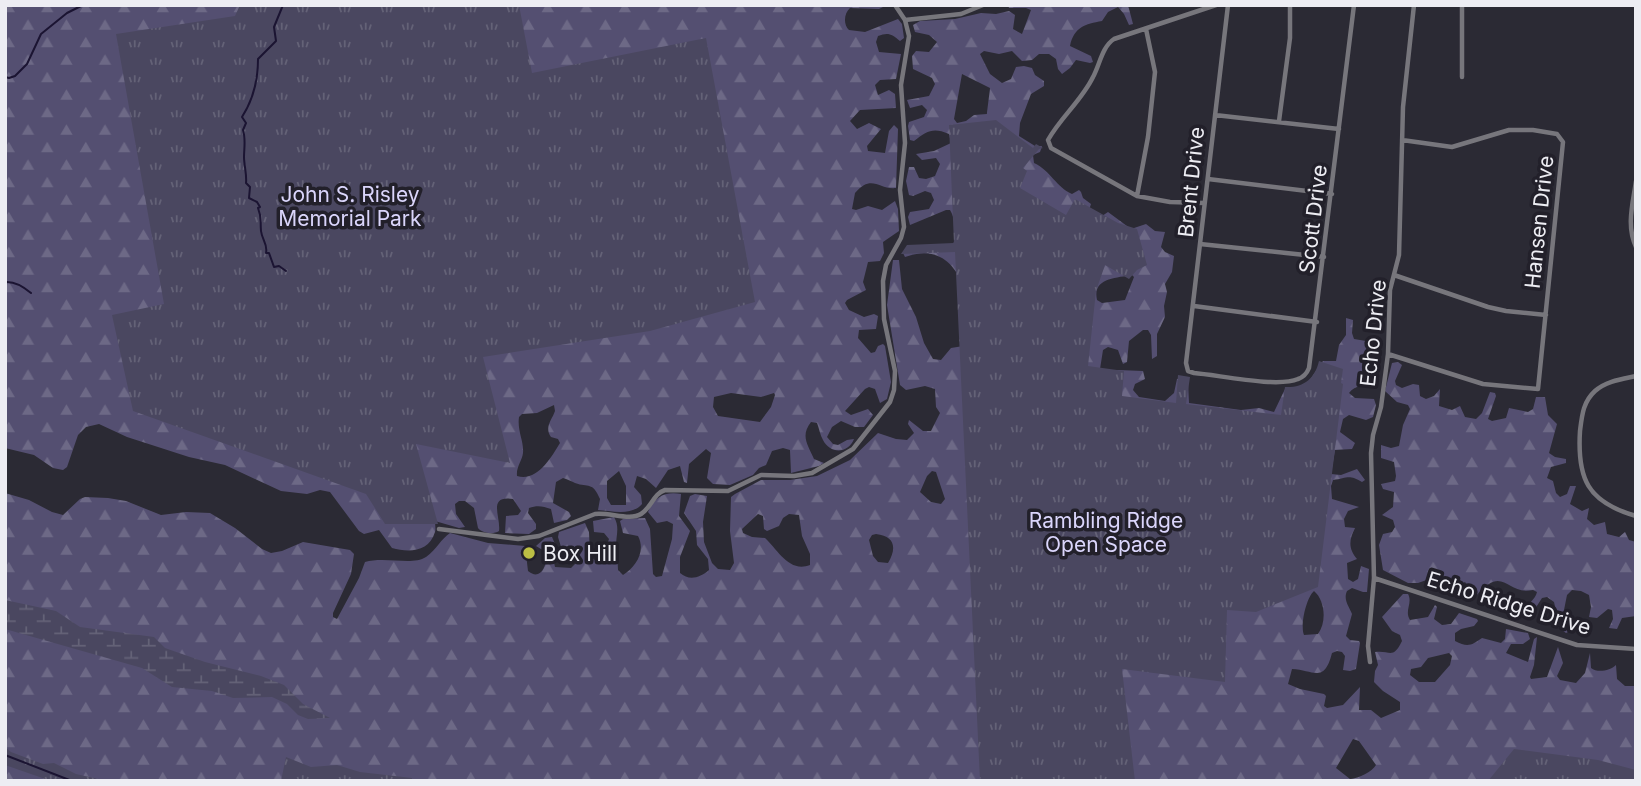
<svg xmlns="http://www.w3.org/2000/svg" width="1641" height="786" viewBox="0 0 1641 786" font-family="Inter,sans-serif">
	<style>
		.forest { fill: url(#forest-firs); fill-rule: evenodd }
		.wetland { fill: url(#wetland-marsh) }
		.park { fill: url(#park-tufts) }
		.lines { fill: none; stroke-linecap: round; stroke-linejoin: round }
		.stream { stroke: #1b1432; stroke-width: 2 }
		.minor { stroke: #77767c; stroke-width: 4.5 }
		.poi-dot { fill: #bcbf44; stroke: #22202a; stroke-width: 2.5 }
		.labels { text-anchor: middle; dominant-baseline: central; stroke-width: 7; stroke-linejoin: round; paint-order: stroke }
		.street-label { font-size: 21px; fill: #ededf3; stroke: #22202a }
		.park-label { font-size: 21px; fill: #dad5fb; stroke: #22202a }
		.poi-label { font-size: 21px; fill: #ededf3; stroke: #22202a; text-anchor: start }
	</style>
	<defs>
		<pattern id="forest-firs" width="22" height="20" patternUnits="userSpaceOnUse" patternTransform="scale(1.75)"><rect width="22" height="20" fill="#544f71"/><path d="M5 1l3.5 6h-7zM16 11l3.5 6h-7z" fill="#6d6986"/></pattern>
		<pattern id="wetland-marsh" width="20" height="14" patternUnits="userSpaceOnUse" patternTransform="scale(1.75)"><rect width="20" height="14" fill="#4a4760"/><path d="M1 5h8M5 5V1M11 12h8M15 12V8" fill="none" stroke="#646277"/></pattern>
		<pattern id="park-tufts" width="24" height="20" patternUnits="userSpaceOnUse" patternTransform="scale(1.75)"><rect width="24" height="20" fill="#4a4760"/><path d="M3 7l-1-3M5 7V3M7 7l1-3M15 17l-1-3M17 17v-4M19 17l1-3" fill="none" stroke="#646277"/></pattern>
	</defs>
	<rect width="100%" height="100%" fill="#2b2a34"/>
	<!-- forest -->
	<path class="forest" d="M5,5h882l-8,4 -29,-1c-6,5 -7,17 -1,22l16,2 33,-13 4,5 2,14 -4,3c-8,-7 -12,-9 -22,-5l-2,6 3,10 22,2 -5,25 -16,1 -5,5 3,10 11,-5 6,4 1,14 -36,2 -10,11 7,8 12,-6 12,6 -14,17 1,5 17,2 4,-22 5,-6 4,4 -2,59c-17,2 -24,-15 -41,5l-3,16 4,1 12,-4 14,4 13,-9 3,8 1,22 -16,11 1,11 -4,8 -12,1 -5,20 3,8 -19,10 -2,3 4,7 15,7 10,-3 4,2 -2,13 -17,1 -1,8 13,15 4,-1 3,-6 5,-2 2,2 6,36 -4,17 -7,4 -5,-14 -6,-2 -4,2 -20,22 6,4 17,-6 5,6 -9,12h-9l-14,-6 -9,6 -5,10 6,7 5,1 9,-5 7,-1c-6,15 -24,15 -31,1 -3,-5 -4,-12 -6,-17l-6,-1c-11,14 -3,23 3,37l10,4 -5,3 -28,7 -1,-23 -7,-2 -11,3 -6,14 -7,3 -6,7 -23,10 -17,-1 -6,-6 4,-25 -5,-4 -17,15 -2,19 -3,-1 -4,-16 -12,4 -12,18 -10,-9 -9,-3 -3,11 7,8 1,9c-10,12 -30,7 -44,6l2,-11c-8,-18 -11,-11 -25,-16 -4,-2 -8,-4 -12,-5l-7,4 -3,21 16,9 2,4 -4,4 -13,3 -3,-14c-8,-3 -14,-4 -22,-1l-1,5 8,11v5l-7,5 -24,-1 1,-17 12,-1 3,-4 -8,-12c-26,-4 -12,18 -14,32 -6,4 -17,2 -21,-3l-4,-20 -9,-7h-6l-4,3 1,10 9,13 -6,1 -24,-7c0,4 1,8 0,11 -6,20 -26,21 -43,16l-13,-18 -15,4 -5,-3 -29,-39 -10,-2 -13,4 -26,-3 -56,-26 -36,-8 -62,-20 -28,-13 -13,3 -8,8 -11,32 -4,3 -10,-2 -19,-13 -29,-7zM731,393l30,4 13,-4 1,2 -4,12 -11,15 -42,-6 -5,-9 1,-10zM554,405l1,6c-3,9 -11,16 -4,26l7,2 2,4c-9,15 -23,39 -43,33 -1,-9 5,-15 6,-23 1,-12 -6,-22 -4,-36l3,-3 15,-1zM619,471l7,15v19h-15l-4,-7v-17z
		M1008,5h120l5,19 -4,1 -5,-11 -6,-7 -10,5 -6,9c-17,3 -28,6 -32,25l21,10 2,6 -3,1 -14,-3 -6,8 -8,6 -4,-5 -2,-10 -7,-5h-10l-7,6 -10,1 -10,-10 -13,3 -15,-3 -4,3 10,20 12,9 9,-4 5,-12 8,-1 8,2 3,7 9,6v5l-13,8 -11,29 -1,13 16,10h7l-2,6 -7,3 1,8c17,8 22,24 38,31l7,-4 2,2 2,6 8,6 -3,9 14,3 6,-4 23,17 15,-5 9,7 10,1 -4,15 4,5 9,4 -2,16 -7,12 2,8 -3,14 1,11 -8,17v22l-5,3 -1,-24 -3,-5h-5l-14,11 -2,21 -4,2 -5,-14 -10,-3 -5,3 -3,19 7,4 11,-3 25,1 2,8 -10,5 -2,6 6,7 26,4 9,-8 3,-14 5,-1 6,4 1,21 52,7 18,-2 15,4 11,-23c28,-4 21,-6 38,-28h13l3,-16 7,-10v-17l7,2 -1,13 2,6 24,4 -1,11h-11l-4,8 1,16h11l1,5c-9,2 -20,2 -26,10l6,5 19,1 2,6 -3,12 -7,3 -17,-5 -6,4 -3,13 15,11 -3,6 -17,1 -4,24 10,1 16,-6 8,11 -3,2c-13,-8 -15,-4 -29,-2l-2,6 1,13 27,8 -11,4 -4,8 1,8 10,1c-6,12 -7,20 2,31l-10,4 1,16 5,3 5,-3 3,-13 8,3 -2,23h-4l-11,-4 -5,3c-4,9 2,15 5,23l-6,22 4,4 9,1 1,2 -4,26 -6,2 -7,-1 2,-14 -3,-4 -5,-1 -5,2c-8,31 -18,17 -40,16l-4,15 12,5 24,5 2,2 -2,10 3,2 16,-3 17,-18 -1,23h12l10,8 19,-8v-8l-17,-11 -9,-9 1,-11 3,-6 -3,-13c15,-2 18,8 27,-11l-2,-6 -8,-4 -10,-14 21,-23h5c5,9 -4,17 2,26l18,-3 7,-12 2,2 -3,12 8,6 9,-1 8,-11 18,6 1,2 -4,5 -13,3 -6,4v8c13,7 17,4 27,-3l19,5 4,-4 1,-10 22,4 2,6 -7,5h-12l-5,9 22,9 6,-23 3,-2 -3,28 -4,12 1,2 16,-2 11,-30 5,16 -6,13 3,4 16,3 9,-10 5,-20 1,15c6,5 19,3 25,-3l1,14 8,7h11v95h-1631v-288l24,7 23,12 11,3 17,-16 5,-2 23,1 18,3 35,14 25,-3 24,1 25,15 27,21 9,4 11,-2 21,-9 47,8 4,4 -3,20 -18,39v4l4,2 22,-41 6,-16c20,-6 47,4 61,-5 11,-8 15,-18 24,-24l38,10 37,3 3,25c13,11 20,-7 18,-19l-10,-6 9,-8 7,-1 3,7 -3,9 3,14 16,1 6,-6v-8l-4,-3 -11,-1 -4,-13 1,-5 26,-9 4,9 1,24 6,5 6,-1 7,-21 -5,-6 -10,-1 -1,-11 21,-4c6,10 2,18 2,29 0,8 2,15 2,24l5,5c13,-8 23,-24 15,-39l-15,-3 -3,-12 3,-2 22,-1 5,11 3,45 3,3 6,-1 10,-37 1,-15 -6,-3 -10,2 -9,-11c6,-15 17,-21 33,-18l-2,22 11,15 -10,26v16c9,8 20,5 29,-3l-1,-11 -11,-14 -1,-14 -12,-18 6,-17 5,-2 12,2 -4,26 1,20 8,21 6,6 12,1 4,-7 -4,-32 1,-34 4,-3 26,-14h29l27,-4 33,-16 28,-27 18,6 11,1 7,-7 -6,-9 1,-4 14,11h8l9,-18 -4,-6 -1,-18 -10,-3 -19,4 -6,-5 -13,-80 6,-45h6l3,29 14,28 8,26 9,16 8,1 10,-12 31,-5c-13,-40 -21,-106 -77,-86l-2,-4 4,-6 46,-3c4,-8 2,-27 -3,-34h-4l-36,15 -2,-8 2,-5 19,-3 5,-9 -3,-7 -6,-2 -12,5 -4,-1 -3,-14 3,-14h5l5,11 7,1 9,-3 5,-12 -4,-6 -14,2 -6,-6 18,-3 17,-8 -2,-9c-16,-7 -22,-3 -35,7l-4,-1 -2,-14 1,-4 15,-5 3,-7 -5,-5 -12,3 -3,-8 22,-4 6,-12 -3,-6 -19,-9 -1,-13 4,-5 13,1 8,-10 -8,-7 -14,-3 -2,-7 7,-4 35,-2 26,-6 15,1 13,-3 6,4 -2,14 9,5 9,-24 -5,-2h-17zM962,74l28,14c0,2 -3,24 -3,26l-13,1 -8,6 -9,2 -3,-4zM1132,275l2,2 -9,23 -23,3 -5,-3c-5,-22 19,-22 35,-25zM932,471l4,1 9,27 -4,5 -10,-2 -11,-10 7,-16zM758,514l5,2 1,13 3,2 12,-5 4,-8 6,-4 10,1 3,21 8,18v11c-21,8 -32,-15 -45,-27l-13,-1 -9,-4 -1,-4zM876,534c19,2 21,14 12,29l-10,-1 -5,-6 -4,-16 3,-5zM1314,591c11,9 13,31 4,43l-14,1c-4,-9 2,-37 10,-44zM1449,653l3,3 -2,9 -15,17h-16l-9,-7 1,-6 10,-2 7,-9zM1353,739l6,2 17,24c-4,7 -17,13 -26,14l-14,-11z
		M1398,362l4,3 -7,16 1,4 6,3 11,-4 6,1 1,11 6,3 8,-3 6,-7 -1,17 13,4 8,-4 5,11 11,2 6,-6 8,-21 5,1 1,3 -8,23 4,2 14,-3 3,-10 19,4 5,-3 3,-12h9l3,18 9,9 -8,29 6,4 11,2v4l-15,4 -4,11 6,3 3,12 4,4 7,-3 3,-8h6l-6,18 12,7 7,-3 -2,11 7,6 11,-3 2,12 12,3 6,-5 4,8 7,2v74l-14,2 -5,11 -8,-1 4,-9 -1,-9 -4,-1 -11,9 -8,-1 2,-10 -2,-12 -8,-4 -9,-1 -5,5 -3,15 5,7 1,14 -4,2 -8,-6 2,-12 -4,-4 -2,-9 -7,-5 -5,1 -9,14 -10,3c-1,-9 12,-13 14,-23l-4,-2c-27,6 -29,-27 -57,6l-11,-14 -10,5 -13,-10 -10,1 -14,5h-10l-25,-13 -4,-25 4,-11 9,-2 3,-5 -2,-7 -11,-5 11,-8 1,-15 -11,-3 -2,-5 14,-3 1,-5 -2,-14 -13,-4v-13l10,3 8,-2 4,-21 7,-16 -2,-4 -11,-3 -12,-11 7,-28z"/>
	<!-- wetland -->
	<path class="wetland" d="M5,600l51,11 24,16 74,10 11,11 40,14 56,14 23,9 19,19 27,14 -22,1 -10,-4 -11,-11 -15,-7 -39,1 -21,-7 -40,-4 -30,-19 -137,-39z"/>
	<!-- park -->
	<path class="park" d="M240,5h279l13,68 174,-35 49,264 -105,29 -167,26 27,106 -94,-19 22,80h-53l-19,-30 -233,-83 -21,-96 52,-11 -48,-270 119,-18z
		M996,120l37,28 3,-4 7,4 -4,1 -16,19 4,3 -7,17 46,27 9,-16 43,24 19,6 10,36 -10,5 -8,9 -24,-14 -9,26 -8,75 36,5 -2,25 54,7 2,-28 12,2 -4,27 95,11 4,-28c18,1 30,-8 34,-26l24,8 -2,14 2,1 -25,203 -62,25 -29,-2 -2,72 -103,-13 13,112h-155l-25,-529 -54,2 6,-9 47,-2 -5,-118z
		M5,747l6,5 32,12 11,-1 22,11 31,7h-56l-46,-16z
		M1514,749l84,11 38,10v11h-148z
		M286,757l25,10 26,-2 23,7 52,6v3h-131z"/>
	<g class="lines">
		<!-- stream -->
		<path class="stream" d="M283,5l-9,22 2,14 -18,18c0,21 -5,41 -16,58l4,6 -3,7c3,9 1,19 1,27 0,8 3,18 2,26l4,4 -1,11 8,4 3,5 -2,1c4,10 2,12 3,23 1,9 7,13 5,22h3l5,14 5,-1 7,5
			M5,77l4,1 6,-2 12,-12 14,-30 26,-21 16,-8
			M5,282c10,-1 19,5 26,11
			M5,755l67,26"/>
		<!-- minor -->
		<path class="minor" d="M1228,5l-42,358 2,8 6,2c25,2 83,15 104,6 6,-2 9,-6 11,-11l45,-363
			M1462,5v72
			M905,20l56,-6 22,-9
			M1215,115l124,14
			M1279,121l11,-83v-33
			M1208,179l124,15
			M1636,181c-3,22 -10,45 0,66
			M1137,196l11,-59 7,-65 -9,-43
			M1204,203l-34,-1 -33,-6 -86,-48 -3,-8c13,-23 34,-40 45,-63 7,-13 9,-30 21,-38l102,-34
			M1200,244l124,13
			M1394,275l94,32 18,4 40,4
			M1194,306l123,16
			M1388,354l95,30 55,5 25,-247 -6,-8 -24,-4h-24l-57,17 -50,-7
			M1636,376c-14,3 -30,5 -41,15 -12,11 -13,24 -15,40 -3,47 7,71 56,85
			M439,529l79,10 21,-3 56,-22c14,-2 35,7 46,0 11,-7 12,-20 24,-24l63,1 33,-16 33,1 18,-3 41,-24 37,-47 4,-12 1,-19 -11,-52 -1,-38 3,-16 15,-27 3,-11 -4,-37 5,-47 -4,-58 8,-49 -4,-16 -10,-15
			M1374,578l203,67 59,4
			M1370,662l-2,-16 6,-68 -3,-125 2,-18 8,-28 7,-53 2,-64 9,-35 4,-148 11,-102"/>
	</g>
	<!-- markers -->
	<circle class="poi-dot" cx="529" cy="553" r="7"/>
	<g class="labels">
		<!-- street labels -->
		<g class="street-label">
			<text transform="translate(1191 182) rotate(-84)">Brent Drive</text>
			<text transform="translate(1313 219) rotate(-83)">Scott Drive</text>
			<text transform="translate(1539 222) rotate(-84)">Hansen Drive</text>
			<text transform="translate(1373 333) rotate(-84)">Echo Drive</text>
			<text transform="translate(1509 603) rotate(17)">Echo Ridge Drive</text>
		</g>
		<!-- park labels -->
		<g class="park-label">
			<text x="350" y="194">John S. Risley<tspan x="350" dy="24">Memorial Park</tspan></text>
			<text x="1106" y="520">Rambling Ridge<tspan x="1106" dy="24">Open Space</tspan></text>
		</g>
		<!-- poi labels -->
		<g class="poi-label">
			<text x="543" y="553">Box Hill</text>
		</g>
	</g>
	<!-- border -->
	<rect width="1641" height="786" fill="none" stroke="#ededf3" stroke-width="14"/>
</svg>
